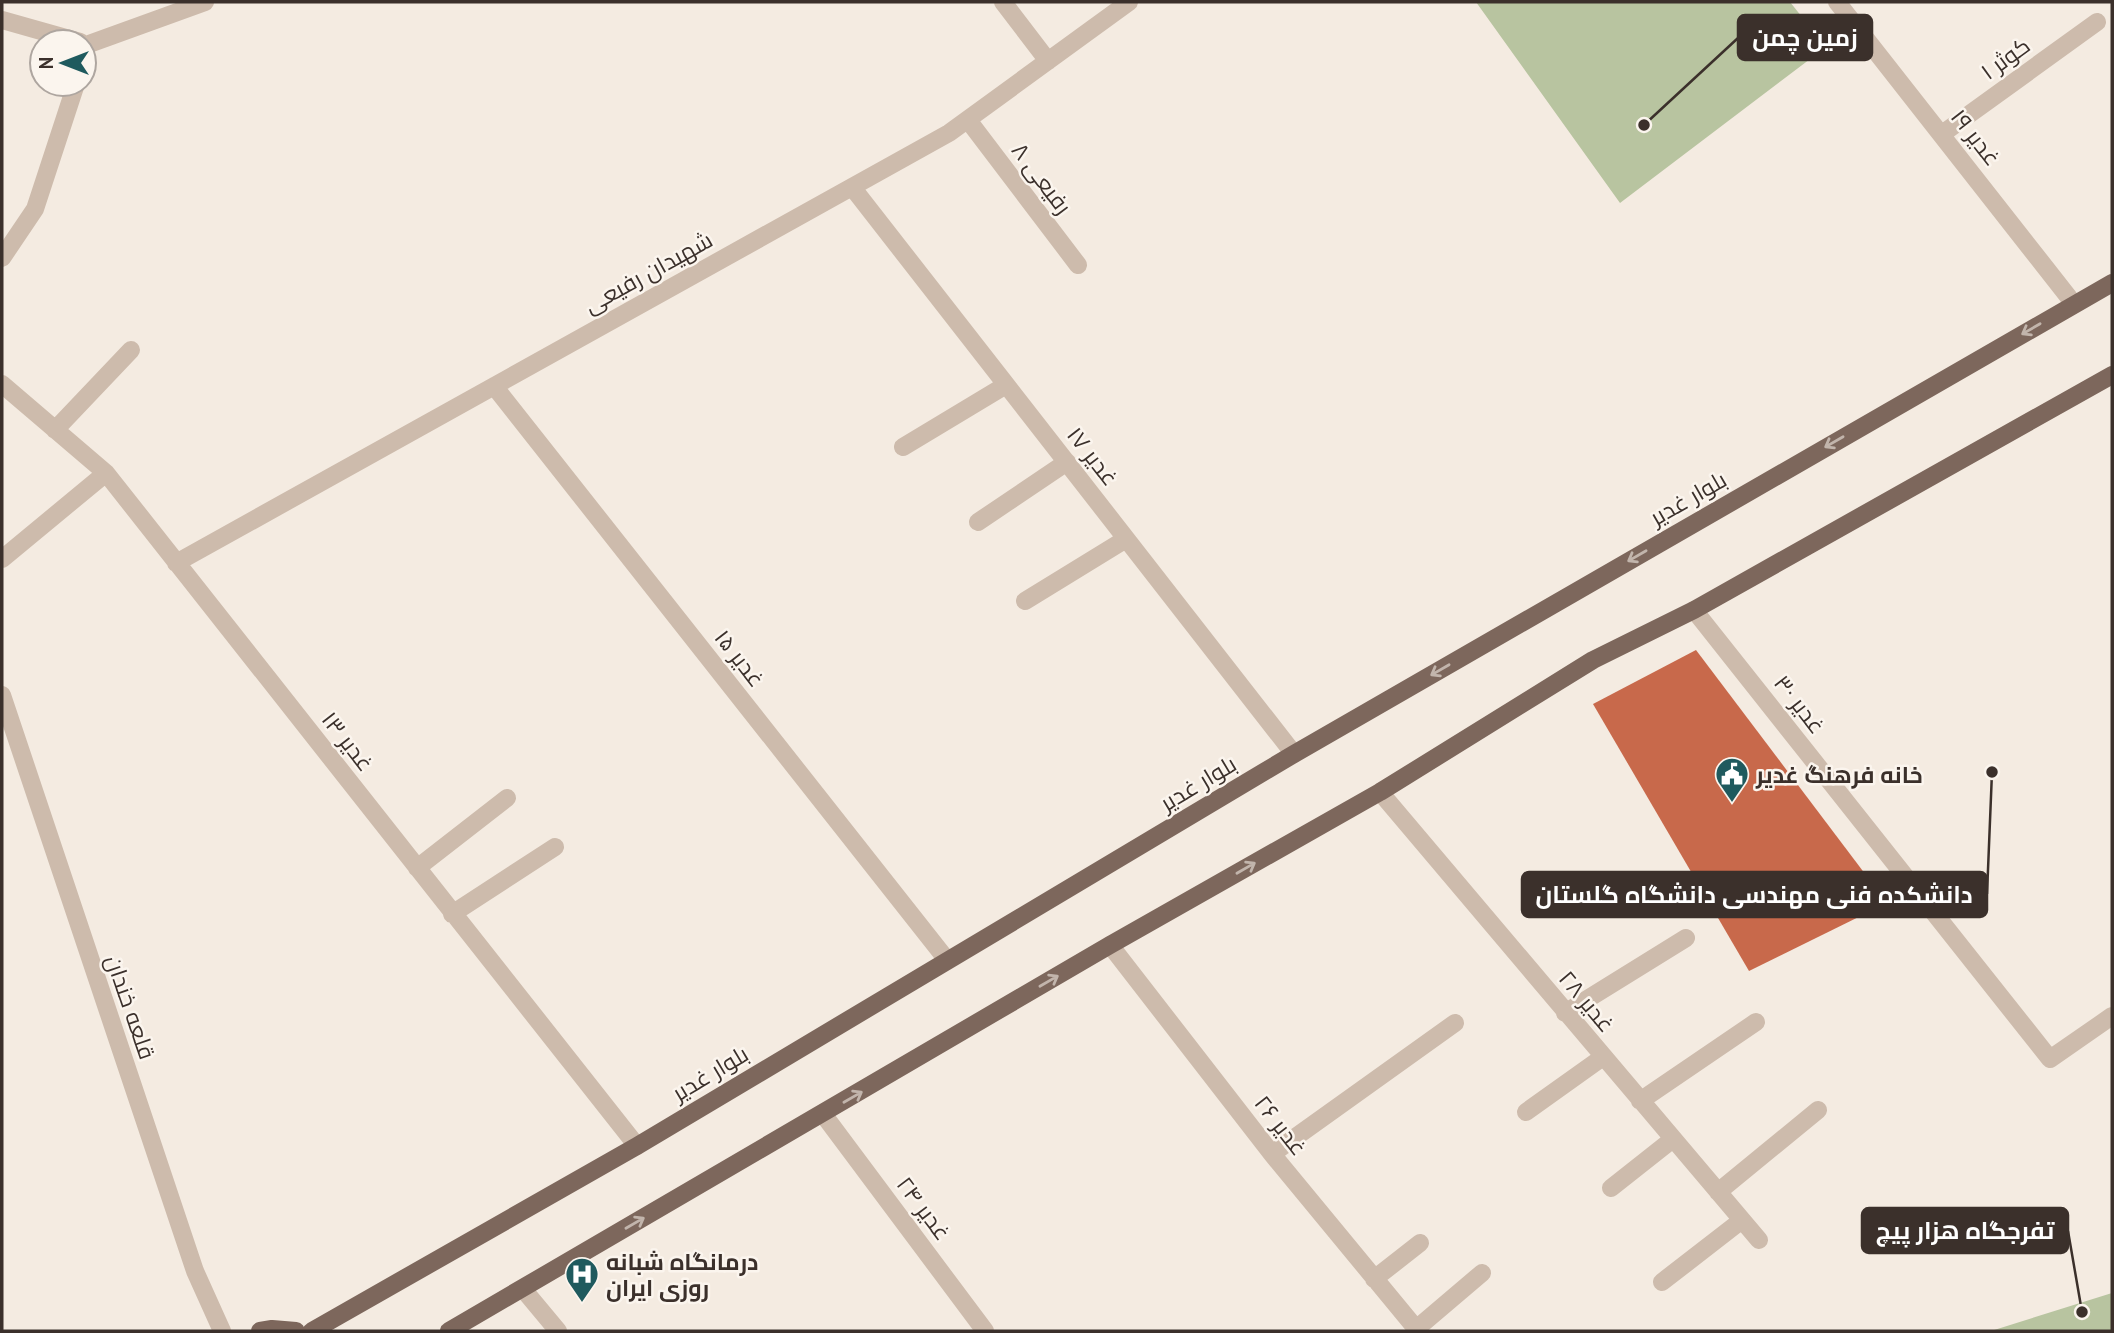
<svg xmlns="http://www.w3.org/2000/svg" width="2114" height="1333" viewBox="0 0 2114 1333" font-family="'PT Sans',Cairo,sans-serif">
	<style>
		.green { fill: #b8c4a0 }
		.building { fill: #c8694b }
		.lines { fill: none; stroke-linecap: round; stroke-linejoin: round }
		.minor { stroke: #cdbbac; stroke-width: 18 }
		.major { stroke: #7d675c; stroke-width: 18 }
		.oneway { stroke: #c2b5ac }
		.labels { text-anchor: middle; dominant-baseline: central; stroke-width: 5; stroke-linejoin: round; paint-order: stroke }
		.street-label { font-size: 23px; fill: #3b302b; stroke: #fbf5ee }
		.poi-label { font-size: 23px; font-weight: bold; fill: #3b302b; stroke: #fbf5ee; text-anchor: start }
		.leader { fill: none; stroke: #3b302b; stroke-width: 2.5 }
		.callout-dot { fill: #3b302b; stroke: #fbf5ee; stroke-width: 2.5 }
		.callout { fill: #3b302b; stroke: #3b302b; stroke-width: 2.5 }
		.callout-label { font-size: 24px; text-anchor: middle; font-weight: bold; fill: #fff }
	</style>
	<rect width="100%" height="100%" fill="#f4ebe1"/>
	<!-- green -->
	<path class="green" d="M1476,2h314l36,45 -206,156z
		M2112,1293v38h-121z"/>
	<!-- building -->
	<path class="building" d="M1696,650l191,253 -138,68 -156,-267z"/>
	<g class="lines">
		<!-- minor -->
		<path class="minor" d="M1003,2l45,59
			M1837,2l237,302
			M2,20l78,22
			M89,44l116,-42
			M968,120l110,145
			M1942,134l155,-112
			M852,187l442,567
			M2,258l33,-49 41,-125
			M2,384l104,89 531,673
			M494,386l453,574
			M55,430l76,-80
			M903,447l103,-62
			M978,522l89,-60
			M2,559l104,-86
			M176,563l773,-430 180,-131
			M1025,601l101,-62
			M1694,610l356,449 62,-43
			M2,695l193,576 27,60
			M1380,792l379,448
			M417,868l90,-70
			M452,914l103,-67
			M1110,945l162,209 146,177
			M1565,1013l121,-75
			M1640,1101l116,-79
			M1526,1112l77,-55
			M823,1114l162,217
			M1272,1154l183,-131
			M1611,1188l62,-49
			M1718,1192l100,-82
			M1374,1279l46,-36
			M1662,1282l80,-62
			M523,1289l35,42
			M1416,1329l66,-56"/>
		<!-- major -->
		<path class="major" d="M260,1331l12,-2 24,2
			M312,1331l325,-185 657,-392 818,-471
			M449,1331l661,-386 270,-153 213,-132 101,-50 418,-235"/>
	</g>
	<!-- one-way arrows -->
	<defs><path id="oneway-shaft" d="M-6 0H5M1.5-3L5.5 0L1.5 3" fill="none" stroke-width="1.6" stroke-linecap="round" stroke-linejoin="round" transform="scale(1.75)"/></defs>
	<g class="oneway">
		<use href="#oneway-shaft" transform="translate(2031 329) rotate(150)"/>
		<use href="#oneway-shaft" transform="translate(1834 442) rotate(150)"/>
		<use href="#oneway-shaft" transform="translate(1637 556) rotate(150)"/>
		<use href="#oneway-shaft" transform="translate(1440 670) rotate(150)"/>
		<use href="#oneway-shaft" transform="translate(1246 868) rotate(-30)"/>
		<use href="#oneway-shaft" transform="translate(1049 981) rotate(-30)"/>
		<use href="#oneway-shaft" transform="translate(853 1097) rotate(-30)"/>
		<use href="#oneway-shaft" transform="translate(635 1223) rotate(-30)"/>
	</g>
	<!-- icons -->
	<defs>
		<symbol id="civic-pin" viewBox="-11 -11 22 30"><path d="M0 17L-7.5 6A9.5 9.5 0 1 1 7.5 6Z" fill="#1f5a5e" stroke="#fbf5ee"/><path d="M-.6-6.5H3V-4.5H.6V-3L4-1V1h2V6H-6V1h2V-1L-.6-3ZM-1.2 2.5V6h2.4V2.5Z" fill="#fff"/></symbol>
		<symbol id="hospital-pin" viewBox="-11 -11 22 30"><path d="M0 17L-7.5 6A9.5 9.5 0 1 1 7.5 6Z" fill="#1f5a5e" stroke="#fbf5ee"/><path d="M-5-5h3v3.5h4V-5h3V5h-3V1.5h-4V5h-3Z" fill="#fff"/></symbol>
	</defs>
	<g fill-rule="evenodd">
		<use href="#civic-pin" x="1713" y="755" width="38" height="52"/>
		<use href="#hospital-pin" x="563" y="1255" width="38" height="52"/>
	</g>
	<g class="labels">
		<!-- street labels -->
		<g class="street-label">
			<text transform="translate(2005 58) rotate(-36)">۱ کوثر</text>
			<text transform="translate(1976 137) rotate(52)">۱۹ غدیر</text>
			<text transform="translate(1042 178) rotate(53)">رفیعی ۸</text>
			<text transform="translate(648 272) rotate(-29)">شهیدان رفیعی</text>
			<text transform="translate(1093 456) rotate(52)">۱۷ غدیر</text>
			<text transform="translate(1688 498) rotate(-30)">بلوار غدیر</text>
			<text transform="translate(740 658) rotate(52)">۱۵ غدیر</text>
			<text transform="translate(1800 704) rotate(52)">غدیر ۳۰</text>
			<text transform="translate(348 741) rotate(52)">۱۳ غدیر</text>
			<text transform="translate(1198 783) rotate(-31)">بلوار غدیر</text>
			<text transform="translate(1587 1001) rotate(50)">۲۸ غدیر</text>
			<text transform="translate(131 1007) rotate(71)">قلعه خندان</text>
			<text transform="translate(710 1073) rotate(-31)">بلوار غدیر</text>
			<text transform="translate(1281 1125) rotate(52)">۲۶ غدیر</text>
			<text transform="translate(924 1208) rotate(53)">۲۴ غدیر</text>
		</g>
		<!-- poi labels -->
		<g class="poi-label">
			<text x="1756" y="774">خانه فرهنگ غدیر</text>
			<text x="606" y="1261">درمانگاه شبانه<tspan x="606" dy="26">روزی ایران</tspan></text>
		</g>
	</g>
	<!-- callouts -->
	<path class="leader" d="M1644 125L1738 38M1992 772L1987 894M2082 1312L2068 1231"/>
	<g class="callout-dot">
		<circle cx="1644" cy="125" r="7"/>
		<circle cx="1992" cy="772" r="7"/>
		<circle cx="2082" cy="1312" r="7"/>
	</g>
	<g class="callout">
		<rect x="1738" y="15" width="134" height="45" rx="7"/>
		<rect x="1522" y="872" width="465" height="45" rx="7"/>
		<rect x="1862" y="1208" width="206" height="45" rx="7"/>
	</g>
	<g class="callout-label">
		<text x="1805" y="46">زمین چمن</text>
		<text x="1754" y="903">دانشکده فنی مهندسی دانشگاه گلستان</text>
		<text x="1965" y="1239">تفرجگاه هزار پیچ</text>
	</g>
	<!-- border -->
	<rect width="2114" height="1333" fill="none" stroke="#3b302b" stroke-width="7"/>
	<!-- north arrow -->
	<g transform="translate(63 63) rotate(270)"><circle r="33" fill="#fbf5ee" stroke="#aea6a0" stroke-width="2"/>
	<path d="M0-5L12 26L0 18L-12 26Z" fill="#1f5a5e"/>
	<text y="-10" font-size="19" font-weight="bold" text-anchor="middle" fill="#3b302b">N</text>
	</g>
</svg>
